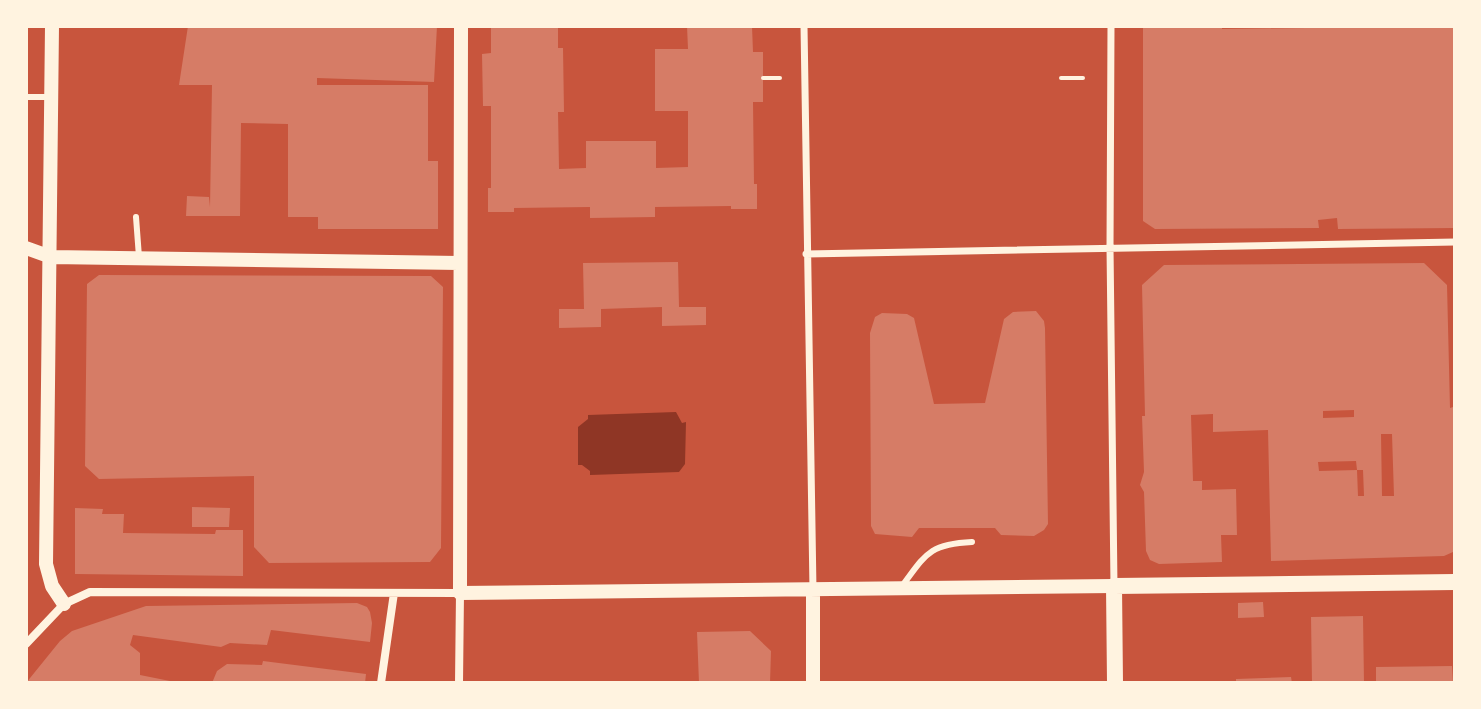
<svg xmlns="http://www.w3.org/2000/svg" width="1481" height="709" viewBox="0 0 1481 709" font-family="Manrope,sans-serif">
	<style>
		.water { fill: #8f3625 }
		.building { fill: #d67c66; fill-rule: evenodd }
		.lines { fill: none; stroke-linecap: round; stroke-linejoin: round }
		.path { stroke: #fff3e0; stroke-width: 4 }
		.service { stroke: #fff3e0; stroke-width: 6 }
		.pedestrian { stroke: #fff3e0; stroke-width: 7 }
		.minor { stroke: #fff3e0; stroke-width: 8 }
		.tertiary { stroke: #fff3e0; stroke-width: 14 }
		.secondary { stroke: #fff3e0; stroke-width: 16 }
	</style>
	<rect width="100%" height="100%" fill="#c8553d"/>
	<!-- water -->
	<path class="water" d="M676,412l6,11 4,-1 -1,42 -6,8 -89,3v-4l-8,-6h-4v-38l10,-8v-4z"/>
	<!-- building -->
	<path class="building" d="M188,26h249l-3,56 -117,-4v7h111v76h10v68h-120v-12h-30v-93l-47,-1 -1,93h-54l1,-20 22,1 1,10 2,-122h-33z
		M491,26h67v22h5l1,64h-6l1,57 27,-1v-27h70v27l32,-1v-56h-33v-62h33l-1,-23h65l1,26h10v50h-10l1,82h3v25h-26v-3l-76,1v10l-65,1v-11l-76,1v4h-26v-24h3v-82h-8l-1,-52 9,-1z
		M1143,26h79v3l231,-3 2,202 -117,1 -1,-11 -19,2 1,8 -164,1 -12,-8z
		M678,262l1,45h27v18l-44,1v-19l-61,2v18l-42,1v-19h25l-1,-46z
		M1424,263l23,22 3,123 3,-1v145l-9,4 -173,5 -3,-131 -55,2v-18l-22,1 2,66h9v9l34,-1 1,46h-16l1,27 -63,2 -9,-4 -4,-9 -2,-59 -4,-7 4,-13 -2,-56h3l-3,-131 22,-20zM1354,410v7l-31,1v-7zM1381,434h11l2,62h-12zM1356,461l1,9h6l1,26h-6l-1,-26 -38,1 -1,-9z
		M99,275l332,1 12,11 -2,261 -11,14 -161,1 -15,-16v-71l-155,3 -14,-13 2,-182z
		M1036,311l8,10 1,7 3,196 -4,6 -10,6 -33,-1 -6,-7h-76l-7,9 -37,-3 -4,-8 -1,-193 5,-16 7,-4 25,1 7,4 20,86 51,-1 19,-84 9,-7z
		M192,507l38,1 -1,19h-37z
		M75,508l28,1 -1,5h22l-1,19 92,1 1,-4h27v46l-168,-2z
		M1263,602l1,15 -26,1v-15z
		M357,603l10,4 3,5 2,11 -2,19 -99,-12 -4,15 -37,-2 -9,4 -88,-12 -3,10 10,8v22l40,8h-154l34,-42 12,-10 74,-25z
		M1363,616l1,67h-52l-1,-66z
		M750,631l21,20 -1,32h-71l-2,-51z
		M263,661l103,13 -1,9h-153l5,-12 10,-7 35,1z
		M1452,666l1,17h-77v-16z
		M1291,677l1,6h-56v-4z"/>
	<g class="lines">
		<!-- path -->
		<path class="path" d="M763,78h17
			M1061,78h22"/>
		<!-- service -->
		<path class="service" d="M26,97h23
			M136,217l3,40
			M902,586c24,-32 27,-42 70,-44"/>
		<!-- pedestrian -->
		<path class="pedestrian" d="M804,26l9,564
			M1111,26l-1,221 4,339
			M806,254l649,-12"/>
		<!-- minor -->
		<path class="minor" d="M26,644l38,-40 26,-12 370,1 -1,90
			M381,683l13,-90"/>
		<!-- tertiary -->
		<path class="tertiary" d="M52,26l-6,538 6,22 12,18
			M461,26l-1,567 654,-7
			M26,248l25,9 408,6
			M813,590v93"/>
		<!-- secondary -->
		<path class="secondary" d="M1115,683l-1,-97 341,-4"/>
	</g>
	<!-- border -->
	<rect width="1481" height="709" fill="none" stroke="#fff3e0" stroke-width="56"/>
</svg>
